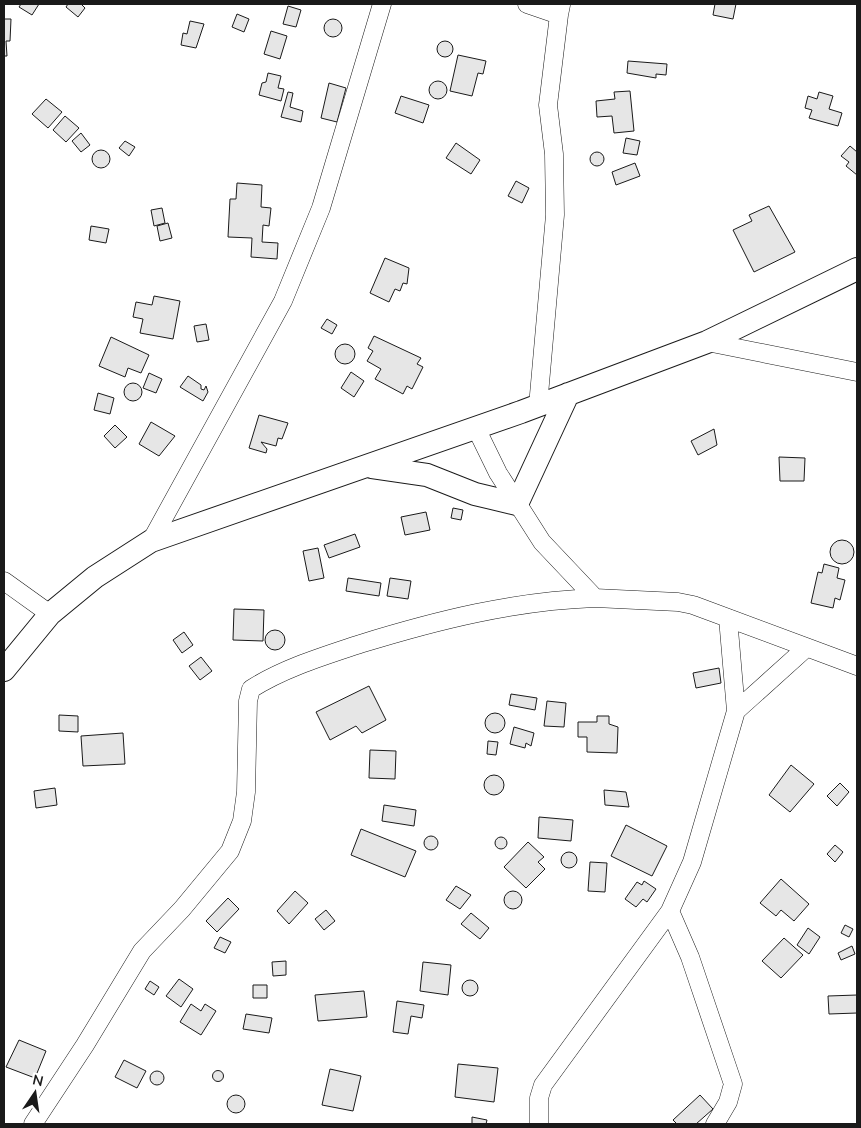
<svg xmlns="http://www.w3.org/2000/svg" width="861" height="1128" viewBox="0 0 861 1128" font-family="Mulish,sans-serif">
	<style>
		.building { fill: #e6e6e6; stroke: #1a1a1a }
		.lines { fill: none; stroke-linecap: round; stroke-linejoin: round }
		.minor-casing { stroke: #1a1a1a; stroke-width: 19 }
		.tertiary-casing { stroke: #1a1a1a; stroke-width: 24 }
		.minor { stroke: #fff; stroke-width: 18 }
		.tertiary { stroke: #fff; stroke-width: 22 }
	</style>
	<rect width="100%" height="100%" fill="#fff"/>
	<!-- building -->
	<path class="building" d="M21,4h18l-7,11 -13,-8z
		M68,4h13l4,4 -7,9 -12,-10z
		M715,4h21l-3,15 -20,-4z
		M288,6l13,4 -5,17 -13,-3z
		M237,14l12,5 -5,13 -12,-5z
		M4,19h7l-1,22h-4l1,15h-3z
		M324 28a9 9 0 1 1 18 0a9 9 0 1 1-18 0Z
		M190,21l14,3 -8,24 -15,-3 2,-12 4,1z
		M271,31l16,5 -7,23 -16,-5z
		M437 49a8 8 0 1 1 16 0a8 8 0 1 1-16 0Z
		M458,55l28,6 -3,13 -5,-1 -6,23 -22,-5z
		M628,61l39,3 -1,11 -10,-1v4l-29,-5z
		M268,73l13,3 -3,12 6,1 -3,12 -22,-6 3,-12 4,-1z
		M429 90a9 9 0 1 1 18 0a9 9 0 1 1-18 0Z
		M329,83l17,5 -9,34 -16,-4z
		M630,91l4,40 -20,2 -2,-17 -15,1 -1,-16 19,-2 -1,-7z
		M288,92l5,1 -3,14 13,4 -2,11 -20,-5z
		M819,92l14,4 -4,13 13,4 -4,13 -29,-8 3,-8 -7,-2 3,-12 9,3z
		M401,96l28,9 -6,18 -28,-10z
		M46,99l16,13 -14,16 -16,-14z
		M65,116l14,12 -13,14 -13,-12z
		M81,133l9,12 -9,7 -9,-11z
		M626,138l14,3 -3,14 -14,-2z
		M125,141l10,6 -6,9 -10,-8z
		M456,143l24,17 -9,14 -25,-16z
		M850,146l7,6v23l-11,-9 3,-4 -8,-6z
		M92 159a9 9 0 1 1 18 0a9 9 0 1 1-18 0Z
		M590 159a7 7 0 1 1 14 0a7 7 0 1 1-14 0Z
		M635,163l5,13 -24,9 -4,-13z
		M516,181l13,7 -7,15 -14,-7z
		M237,183l25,2 -1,22 10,1 -2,18 -6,-1 -1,17 16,1 -1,16 -26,-2 1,-19 -24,-1 2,-38h6z
		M769,206l26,46 -41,20 -21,-42 19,-9 -3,-6z
		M162,208l3,15 -11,3 -3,-16z
		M168,223l4,15 -12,3 -3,-15z
		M91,226l18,3 -3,14 -17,-3z
		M385,258l24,10 -2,16 -4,-1 -3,8 -5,-2 -6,13 -19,-9z
		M154,296l26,5 -7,38 -33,-6 3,-14 -10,-2 3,-15 16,3z
		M327,319l10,6 -5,9 -11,-6z
		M206,324l3,16 -12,2 -3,-16z
		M374,336l47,22 -4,6 6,3 -11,22 -5,-3 -4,8 -28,-15 6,-10 -14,-8 6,-10 -5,-3z
		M111,337l38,18 -8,18 -13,-5 -3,9 -26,-11z
		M335 354a10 10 0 1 1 20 0a10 10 0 1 1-20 0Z
		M351,372l13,9 -10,16 -13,-9z
		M149,373l13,6 -6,14 -13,-5z
		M188,376l13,9v4l3,1 2,-4 2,6 -5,9 -23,-14z
		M124 392a9 9 0 1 1 18 0a9 9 0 1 1-18 0Z
		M98,393l16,5 -4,16 -16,-4z
		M259,415l29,8 -6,16 -4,-1 -2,8 -15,-4 6,7 -1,4 -17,-5z
		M151,422l24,14 -16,20 -20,-12z
		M115,425l12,12 -12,11 -11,-12z
		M714,429l3,16 -19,10 -7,-14z
		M779,457l26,1 -1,23h-24z
		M453,508l10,2 -2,10 -10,-2z
		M426,512l4,18 -25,5 -4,-18z
		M355,534l5,13 -31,11 -5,-13z
		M830 552a12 12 0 1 1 24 0a12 12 0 1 1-24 0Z
		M318,548l6,30 -15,3 -6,-30z
		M824,564l15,4 -2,10 8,2 -5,20 -5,-2 -2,10 -22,-5 7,-31 4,1z
		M348,578l33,5 -2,13 -33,-5z
		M390,578l21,3 -3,18 -21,-3z
		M234,609l30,1 -1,31 -30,-1z
		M265 640a10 10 0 1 1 20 0a10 10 0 1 1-20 0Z
		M184,632l9,13 -11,8 -9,-13z
		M201,657l11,14 -12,9 -11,-14z
		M719,668l2,15 -25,5 -3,-15z
		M369,686l17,34 -24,13 -6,-7 -26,14 -14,-28z
		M511,694l26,4 -2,12 -26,-5z
		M547,701l19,2 -2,24 -20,-1z
		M485 723a10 10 0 1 1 20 0a10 10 0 1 1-20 0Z
		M59,715l19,1v16l-19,-1z
		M597,716h12v8l9,3 -1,26 -30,-1v-15h-9v-15h19z
		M514,727l20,6 -3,13 -5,-3 -1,5 -15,-4z
		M123,733l2,31 -42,2 -2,-30z
		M488,741l10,1 -2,13 -9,-1z
		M370,750l26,1 -1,28 -26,-1z
		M791,765l23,19 -24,28 -21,-17z
		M484 785a10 10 0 1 1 20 0a10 10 0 1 1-20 0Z
		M840,783l9,9 -12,14 -10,-10z
		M55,788l2,17 -21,3 -2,-17z
		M604,790l22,2 3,15 -24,-2z
		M384,805l32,5 -2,16 -32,-5z
		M539,817l34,3 -2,21 -33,-3z
		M626,825l41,21 -15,30 -41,-20z
		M361,829l55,22 -11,26 -54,-22z
		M424 843a7 7 0 1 1 14 0a7 7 0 1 1-14 0Z
		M495 843a6 6 0 1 1 12 0a6 6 0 1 1-12 0Z
		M528,842l16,15 -6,5 7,7 -19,19 -22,-21z
		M835,845l8,7 -8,10 -8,-8z
		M561 860a8 8 0 1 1 16 0a8 8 0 1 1-16 0Z
		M590,862l17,1 -2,29 -17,-1z
		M781,879l28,25 -15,17 -13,-11 -5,6 -16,-13z
		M644,881l12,8 -9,13 -4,-3 -7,8 -11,-8 12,-17 5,3z
		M456,886l15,9 -11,14 -14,-9z
		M295,891l13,12 -19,21 -12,-13z
		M504 900a9 9 0 1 1 18 0a9 9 0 1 1-18 0Z
		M228,898l11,11 -22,23 -11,-11z
		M326,910l9,11 -11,9 -9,-11z
		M471,913l18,15 -9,11 -19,-15z
		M845,925l8,4 -4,8 -8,-4z
		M808,928l12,9 -11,17 -12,-9z
		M220,937l11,5 -6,11 -11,-5z
		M784,938l19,17 -22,23 -19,-17z
		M852,946l3,8 -14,6 -3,-7z
		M286,961v14l-13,1 -1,-14z
		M423,962l28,3 -3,30 -28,-4z
		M179,979l14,10 -12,18 -15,-11z
		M462 988a8 8 0 1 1 16 0a8 8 0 1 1-16 0Z
		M150,981l9,6 -5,8 -9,-6z
		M253,985h14v13h-14z
		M364,991l3,26 -49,4 -3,-26z
		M857,995v18l-28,1 -1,-18z
		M397,1001l27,4 -2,13 -11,-2 -3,18 -15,-2z
		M191,1004l10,7 4,-7 11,7 -15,24 -21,-13z
		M246,1014l26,4 -3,15 -26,-4z
		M19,1040l27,11 -11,27 -29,-11z
		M124,1060l22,11 -9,17 -22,-11z
		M458,1064l40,4 -4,34 -39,-5z
		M330,1069l31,7 -8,35 -31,-6z
		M212.5 1076a5.5 5.5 0 1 1 11 0a5.5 5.5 0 1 1-11 0Z
		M150 1078a7 7 0 1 1 14 0a7 7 0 1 1-14 0Z
		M700,1095l13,14 -17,15h-19l-4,-4z
		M227 1104a9 9 0 1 1 18 0a9 9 0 1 1-18 0Z
		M472,1117l15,3 -1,4h-14z"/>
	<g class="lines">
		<defs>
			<path id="minor" d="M527,4l32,11 2,-10
				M707,342l150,30
				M538,406l17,-191 -1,-61 -6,-49 11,-90
				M476,428l22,45 44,69 53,56 83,4 15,3 164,61
				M151,541l132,-240 38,-93 61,-204
				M4,581l46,33
				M736,711l70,-63
				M670,911l20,46 43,127 -5,18 -13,22
				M33,1124l52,-79 57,-94 40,-42 48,-58 12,-30 4,-29 2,-91 3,-12c33,-21 73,-33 109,-45 78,-24 154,-43 235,-46
				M539,1124v-26l4,-13 127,-174 22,-49 44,-151 -8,-93"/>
			<path id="tertiary" d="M372,467l55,8 48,19 42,10 51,-110
				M4,670l46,-56 45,-37 56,-36 370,-129 186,-70 150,-73"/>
		</defs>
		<!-- minor casing -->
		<use href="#minor" class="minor-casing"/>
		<!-- tertiary casing -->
		<use href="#tertiary" class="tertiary-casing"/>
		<!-- minor -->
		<use href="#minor" class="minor"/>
		<!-- tertiary -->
		<use href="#tertiary" class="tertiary"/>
	</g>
	<!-- border -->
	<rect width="861" height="1128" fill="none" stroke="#1a1a1a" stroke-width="10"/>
	<!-- north arrow -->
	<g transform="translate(35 1093) rotate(13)" stroke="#ffffff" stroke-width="4" paint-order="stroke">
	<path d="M0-4L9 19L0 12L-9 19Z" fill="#1a1a1a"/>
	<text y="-8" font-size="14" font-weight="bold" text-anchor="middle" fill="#1a1a1a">N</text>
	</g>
</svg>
